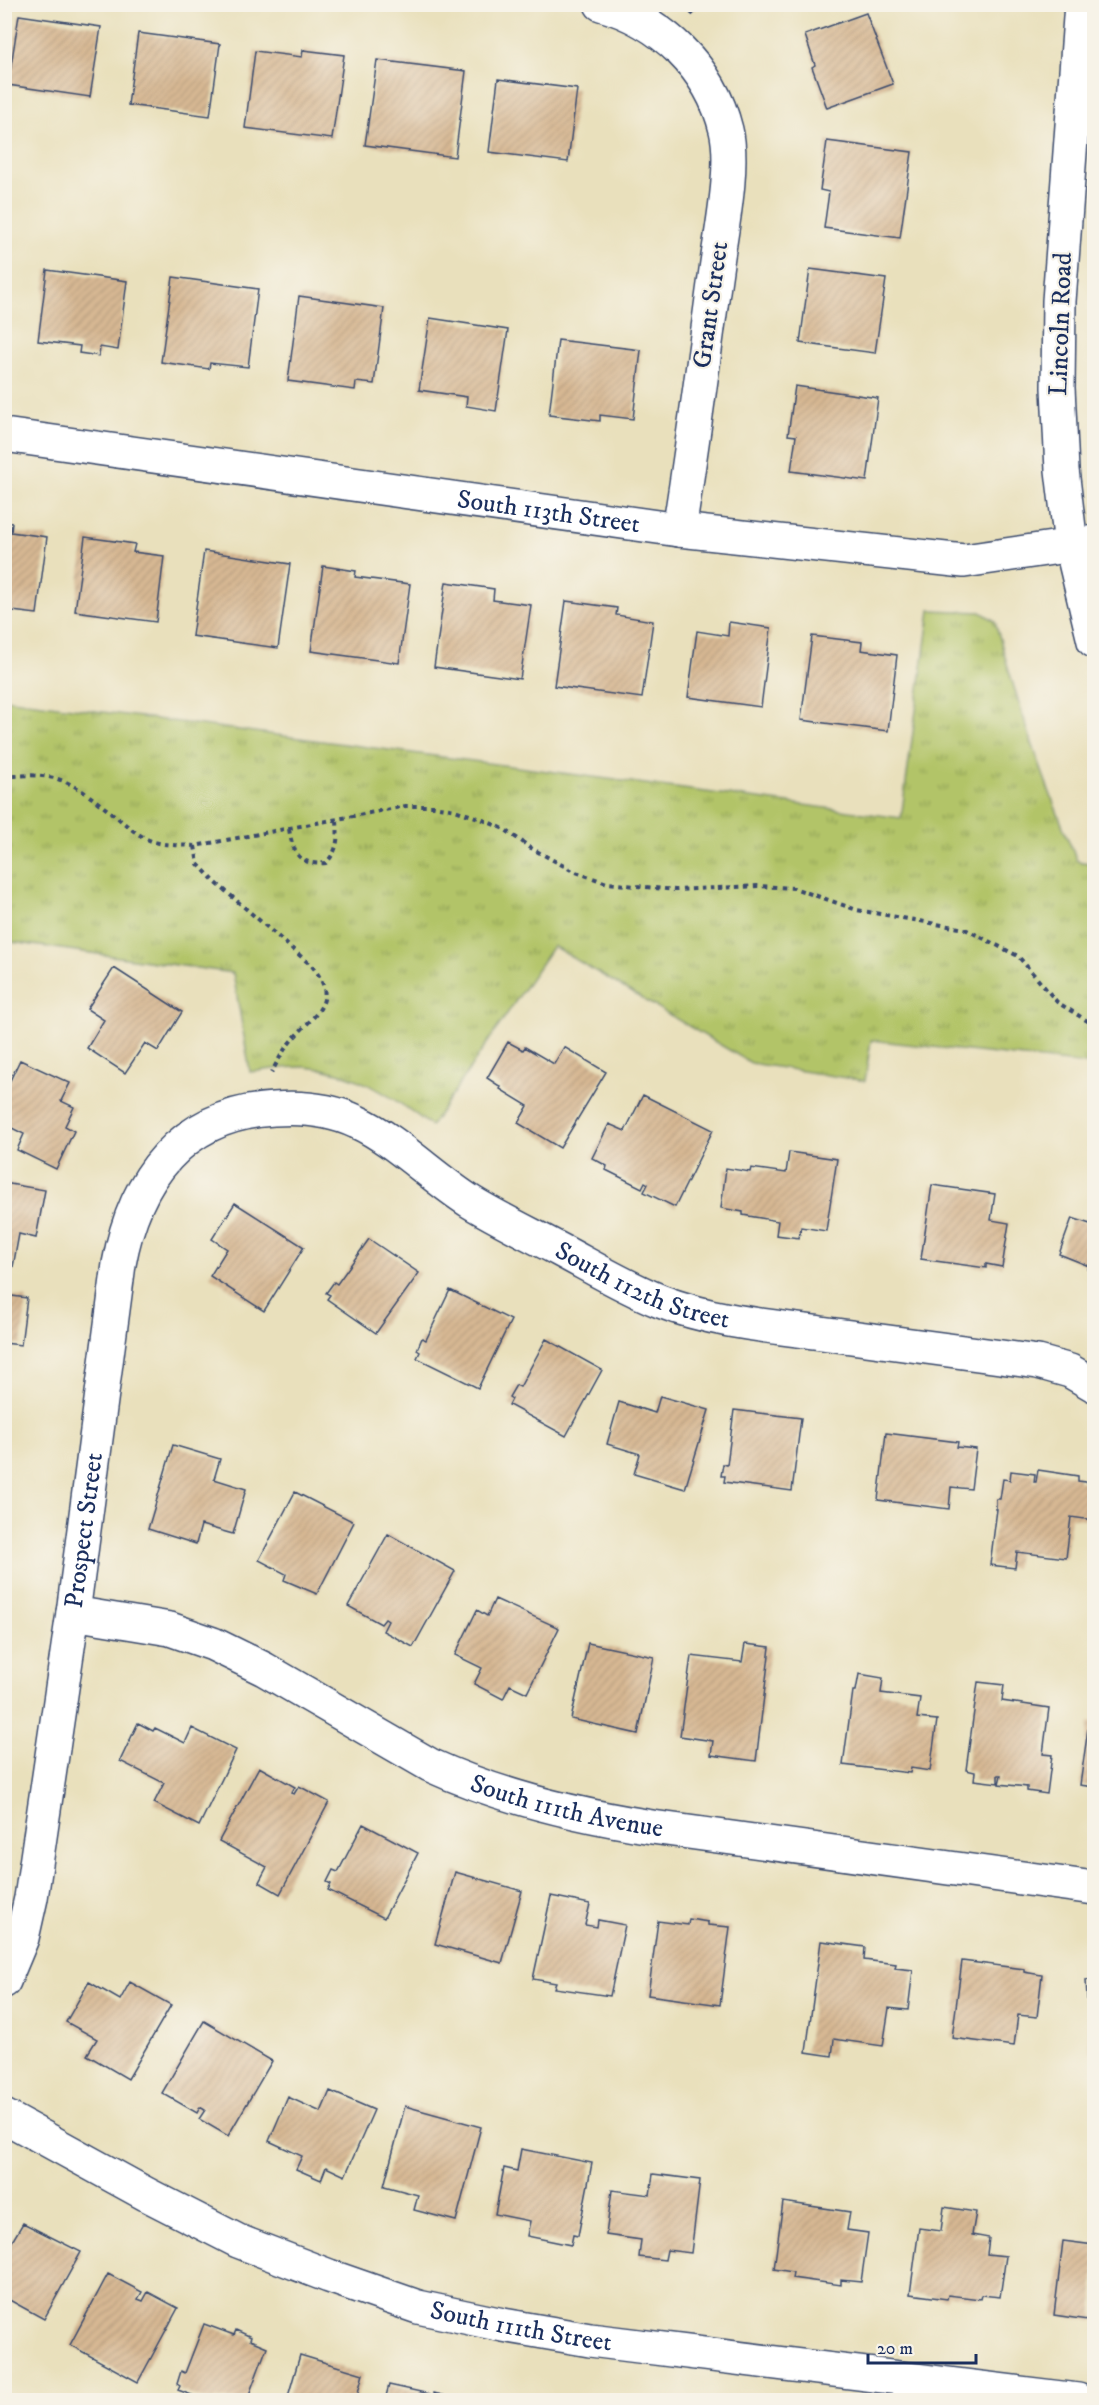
<svg xmlns="http://www.w3.org/2000/svg" width="1099" height="2405" viewBox="0 0 1099 2405" font-family="'IM FELL DW Pica',serif">
	<style>
		.park { fill: url(#park-tufts); stroke: #667a62; stroke-width: 1.5 }
		.building { fill: url(#building-hatch) }
		.lines { fill: none; stroke-linecap: round; stroke-linejoin: round }
		.minor-casing { stroke: #3a4a6c; stroke-width: 36 }
		.path { stroke: #3a4a6c; stroke-width: 4; stroke-dasharray: 4.5 4.5; stroke-linecap: butt }
		.minor { stroke: #fff; stroke-width: 33 }
		.labels { text-anchor: middle; dominant-baseline: central; stroke-width: 4.5; stroke-linejoin: round; paint-order: stroke }
		.street-label { font-size: 26px; fill: #1b2f5e; stroke: #f7f3e8 }
	</style>
	<defs>
		<pattern id="park-tufts" width="24" height="20" patternUnits="userSpaceOnUse" patternTransform="scale(1.5)"><rect width="24" height="20" fill="#b2c467"/><path d="M3 7l-1-3M5 7V3M7 7l1-3M15 17l-1-3M17 17v-4M19 17l1-3" fill="none" stroke="#90a058"/></pattern>
		<pattern id="building-hatch" width="6" height="6" patternUnits="userSpaceOnUse" patternTransform="scale(1.5)"><rect width="6" height="6" fill="#d7b893"/><path d="M-1 1l2-2M0 6l6-6M5 7l2-2" fill="none" stroke="#b89e81"/></pattern>
	</defs>
	<rect width="100%" height="100%" fill="#f7f3e8"/>
	<filter id="ink" filterUnits="userSpaceOnUse"><feTurbulence type="fractalNoise" baseFrequency=".0167" numOctaves="2"/><feDisplacementMap in="SourceGraphic" scale="12" xChannelSelector="R" yChannelSelector="G"/><feConvolveMatrix kernelMatrix="1 2 1 2 8 2 1 2 1" color-interpolation-filters="sRGB"/></filter>
	<filter id="wash" filterUnits="userSpaceOnUse"><feTurbulence type="fractalNoise" baseFrequency=".008" numOctaves="4" result="noise"/><feDisplacementMap in="SourceGraphic" scale="24" xChannelSelector="R" yChannelSelector="G"/><feGaussianBlur stdDeviation="1.35" result="paint"/><feColorMatrix in="noise" values="0 0 0 0 0 0 0 0 0 0 0 0 0 0 0 0 0 1.4 0 .05"/><feComposite in="paint" operator="in"/></filter>
	<g filter="url(#wash)">
		<rect width="100%" height="100%" fill="#e9e0bc"/>
		<!-- park -->
		<path class="park" d="M930,610l51,2 14,9c22,82 49,162 82,240l17,3v201l-223,-25 -6,41 -114,-18 -198,-117 -122,180c-37,-29 -76,-55 -125,-59 -18,-1 -38,3 -56,5l-17,-99 -228,-32v-242l896,119z"/>
		<g id="blocks">
			<!-- building -->
			<path class="building" d="M866,13l27,71 -66,24 -15,-41 3,-2 -10,-30z
				M19,15l82,12 -11,70 -82,-12z
				M138,33l82,11 -10,72 -82,-11z
				M303,50l41,5 -12,84 -87,-11 10,-77 47,6z
				M377,60l89,11 -11,86 -90,-12z
				M498,79l79,10 -9,73 -79,-10z
				M827,141l85,11 -12,86 -76,-10 5,-36 -9,-2z
				M810,269l76,10 -11,74 -75,-10z
				M47,270l80,11 -9,69 -18,-3 -1,9 -20,-3 1,-7 -42,-5z
				M173,277l85,12 -10,78 -38,-4 -1,6 -48,-7z
				M299,296l85,12 -10,76 -18,-2 -1,8 -67,-9z
				M430,318l78,12 -12,81 -30,-5 1,-9 -48,-7z
				M558,340l83,10 -8,69 -33,-4v6l-51,-6z
				M795,386l83,12 -11,83 -76,-10 5,-35 -8,-1z
				M4,522l8,1 -1,9 36,5 -10,77 -33,-4z
				M85,537l50,7 -2,8 31,4 -8,66 -81,-11z
				M204,551l86,13 -12,84 -86,-12z
				M323,566l33,5 -1,6 55,7 -11,79 -88,-12z
				M446,582l48,7 -1,11 38,5 -11,74 -86,-12z
				M566,601l51,7 -1,7 37,6 -11,77 -88,-12z
				M729,622l42,6 -10,79 -73,-10 9,-66 31,5z
				M812,636l50,6 -1,8 36,5 -9,76 -87,-11z
				M114,968l68,44 -24,39 -13,-8 -20,30 -38,-25 17,-28 -17,-11z
				M508,1042l15,8 2,-3 29,17 10,-17 42,25 -46,76 -42,-25 10,-17 -28,-17 1,-2 -14,-9z
				M20,1060l50,23 -9,18 13,6 -9,19 9,5 -18,38 -39,-19 7,-16 -20,-10v-31z
				M643,1095l70,35 -38,77 -31,-15 4,-8 -3,-2 -3,6 -36,-18 1,-4 -15,-8 17,-34 16,7z
				M789,1152l48,7 -11,72 -25,-4 -2,11 -23,-3 2,-14 -35,-6v-3l-22,-4 5,-40 24,4 1,-4 35,5z
				M4,1183l41,7 -9,48 -17,-4 -6,33 -9,-1z
				M932,1185l63,9 -4,26 18,3 -7,44 -16,-3v4l-65,-9z
				M235,1203l69,44 -40,64 -54,-35 17,-27 -15,-10z
				M1094,1211v61l-6,-3 1,-3 -30,-12 13,-36 18,6z
				M369,1239l50,34 -43,60 -49,-34 3,-4 -4,-2 8,-11 3,2z
				M450,1290l61,30 -33,68 -61,-30 3,-6 -3,-2 5,-12 4,2z
				M4,1295l23,3 -6,47 -17,-2z
				M546,1339l56,31 -36,66 -57,-31 3,-6 -3,-2 7,-12 4,2z
				M660,1396l49,14 -24,79 -51,-15 6,-20 -33,-10 12,-42 36,11z
				M734,1410l67,8 -9,73 -68,-9 1,-6h-4l2,-12 4,1z
				M886,1433l72,9 -1,5 19,2 -5,40 -20,-2 -2,22 -71,-9z
				M173,1445l47,14 -6,20 32,10 -13,45 -32,-9 -5,19 -48,-15z
				M1038,1470l40,6v5l16,2 -2,37 -21,-3 -5,41 -49,-6 -2,16 -25,-3 7,-56h-1v-10h4l3,-20 7,1 1,-9 24,3 -1,8h2z
				M295,1492l59,30 -37,72 -33,-14 2,-6 -27,-14z
				M388,1534l67,37 -42,76 -30,-16 5,-10 -3,-2 -4,5 -33,-18z
				M495,1599l64,29 -32,65 -17,-8 -7,14 -29,-15 8,-16 -27,-13 22,-45 10,6z
				M588,1643l66,14 -16,77 -67,-15z
				M745,1644l25,3 -14,114 -45,-6 2,-14 -33,-5 11,-80 51,6z
				M859,1674l24,4 -2,15 39,5 -3,20 20,2 -7,51 -19,-3 -1,5 -67,-8 10,-74h3z
				M978,1682l26,3 -2,16 47,7 -6,46 9,1 -5,39 -20,-3v-4l-28,-3 2,-9h-3v8l-24,-3 1,-8 -9,-2z
				M1089,1722l5,1v64l-14,-2z
				M138,1723l15,8 2,-3 30,15 7,-15 44,22 -37,76 -45,-23 10,-20 -44,-22z
				M259,1767l36,20 -4,6 3,1 5,-8 30,16 -49,92 -21,-12 8,-15 -48,-26z
				M363,1824l55,29 -34,65 -56,-28 3,-6 -4,-2 6,-12 5,2z
				M455,1872l67,19 -20,72 -67,-19z
				M551,1896l39,8 -5,21 12,2 1,-7 27,5 -15,71 -56,-8 2,-5 -23,-4z
				M689,1919l19,3v3l22,2 -10,78 -72,-10 10,-74 30,4z
				M821,1941l44,6 -1,13 32,4 -1,4 18,2 -5,40 -19,-2 -6,38 -49,-7 -2,17 -26,-4z
				M962,1961l62,8v3l18,3 -5,42 -19,-2 -4,31 -62,-8z
				M1094,1979v72h-4l-4,-71z
				M89,1982l31,18 10,-18 41,23 -43,74 -41,-24 10,-16 -31,-17z
				M204,2021l68,40 -44,75 -29,-17 6,-9 -5,-3 -3,6 -35,-20z
				M330,2091l44,19 -29,66 -19,-9 -5,13 -25,-11 6,-13 -33,-15 19,-44 33,15z
				M405,2106l76,21 -25,94 -42,-11 4,-15 -34,-9z
				M521,2149l71,14 -14,73 -5,-1 -2,10 -44,-9 3,-15 -35,-7 9,-46 13,3z
				M653,2174l47,6 -9,73 -24,-3 -2,10 -26,-3 2,-17 -35,-5 6,-45 38,5z
				M783,2202l67,10 -3,18 21,3 -7,49 -20,-2v5l-49,-7 1,-6 -19,-3z
				M944,2207l32,5 -4,23 17,3 -2,16 19,2 -6,41 -19,-2 -1,4 -32,-4 -1,4 -37,-5 9,-66 22,3z
				M23,2223l58,29 -37,67 -40,-22v-42z
				M1063,2241l31,4v76l-40,-6z
				M108,2274l34,18 -4,7 5,2 5,-9 30,16 -40,74 -68,-37z
				M204,2324l30,11 2,-5 15,7 -1,3 17,7 -20,53h-42l-27,-10 2,-4 -3,-2 4,-13 4,2z
				M300,2355l63,19 -7,26h-69z
				M389,2385l41,9 -1,6h-44z
				M434,2393l28,7h-30z"/>
		</g>
	</g>
	<g filter="url(#ink)">
		<use href="#blocks" fill-opacity="0" stroke="#3a4a6c" stroke-width="1.5"/>
		<g class="lines">
			<defs>
				<g id="minor">
					<path d="M601,4c60,17 110,64 125,126 9,36 -5,102 -10,140 -12,86 -23,173 -37,260"/>
					<path d="M1081,4l-22,297 -1,87 4,82 9,75 23,96"/>
					<path id="s1" d="M4,435l675,95 285,31 130,-19"/>
					<path id="s2" d="M73,1613l97,16 43,15 51,25 166,96c70,32 146,50 222,62l442,61"/>
					<path id="s3" d="M4,1981l18,-43 9,-40 42,-285 46,-349c15,-85 63,-150 155,-155 27,-2 58,1 83,13 38,17 77,57 114,80 28,17 59,32 89,48 32,17 65,37 100,51 51,20 107,25 161,32 73,10 145,19 217,29l32,9 24,14"/>
					<path id="s4" d="M4,2116l142,78 92,47 91,35 89,31 85,18 87,15 488,60"/>
				</g>
			</defs>
			<!-- minor casing -->
			<use href="#minor" class="minor-casing"/>
			<!-- path -->
			<path class="path" d="M691,15l10,-11
				M4,777c59,-7 71,8 114,41 9,8 20,17 31,22 14,6 31,5 46,6l211,-40h28l21,4 26,9 23,10 27,19 42,23 34,12 68,7 83,-4 36,2 63,22 108,19 53,27 39,46 37,23
				M289,829c4,24 10,37 37,34 13,-14 12,-25 11,-43
				M195,846l3,18 16,17 98,85c29,36 2,48 -21,75 -8,9 -14,22 -20,32"/>
			<!-- minor -->
			<use href="#minor" class="minor"/>
		</g>
	</g>
	<g class="labels">
		<!-- street labels -->
		<g class="street-label">
			<text transform="translate(711 305) rotate(-82)">Grant Street</text>
			<text transform="translate(1061 324) rotate(-88)">Lincoln Road</text>
			<text stroke="none"><textPath href="#s1" startOffset="550">South 113th Street</textPath></text>
			<text stroke="none"><textPath href="#s3" startOffset="1383">South 112th Street</textPath></text>
			<text stroke="none"><textPath href="#s3" startOffset="459">Prospect Street</textPath></text>
			<text stroke="none"><textPath href="#s2" startOffset="536">South 111th Avenue</textPath></text>
			<text stroke="none"><textPath href="#s4" startOffset="562">South 111th Street</textPath></text>
		</g>
	</g>
	<!-- margin -->
	<rect width="1099" height="2405" fill="none" stroke="#f7f3e8" stroke-width="24"/>
	<!-- scale -->
	<path d="M868 2354v9h108v-9" fill="none" stroke="#1b2f5e" stroke-width="3"/>
	<text x="877" y="2354" font-size="18" fill="#1b2f5e" stroke="#f7f3e8" stroke-width="4.5" paint-order="stroke">20 m</text>
</svg>
